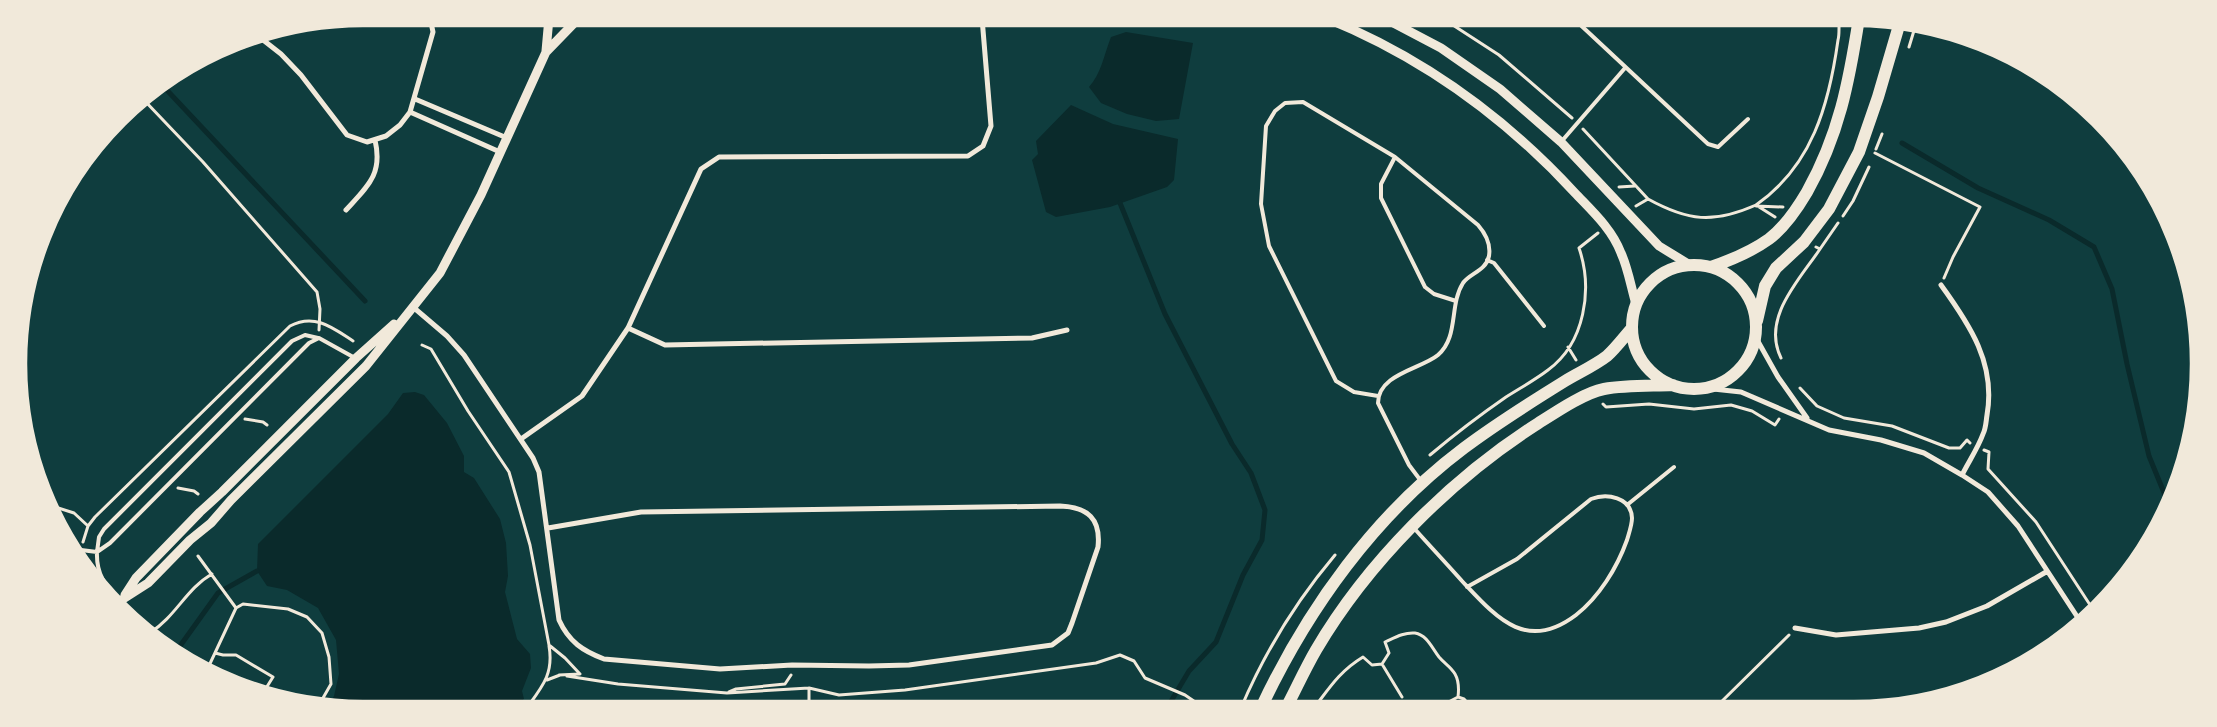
<svg xmlns="http://www.w3.org/2000/svg" width="2217" height="727" viewBox="0 0 2217 727" font-family="'Nunito Sans',sans-serif">
	<style>
		.water { fill: #0a2a2b }
		.lines { fill: none; stroke-linecap: round; stroke-linejoin: round }
		.stream { stroke: #0a2a2b; stroke-width: 5 }
		.path { stroke: #f1e9da; stroke-width: 3 }
		.service { stroke: #f1e9da; stroke-width: 4 }
		.minor { stroke: #f1e9da; stroke-width: 5 }
		.tertiary { stroke: #f1e9da; stroke-width: 9 }
		.primary { stroke: #f1e9da; stroke-width: 12 }
		.rim { fill: none; stroke: #f1e9da; stroke-width: 2.5 }
	</style>
	<rect width="100%" height="100%" fill="#0f3d3e"/>
	<!-- water -->
	<path class="water" d="M1126,32l67,11 -14,76 -23,2 -29,-7 -26,-11 -12,-16c12,-13 15,-32 22,-50z
		M1071,105l42,19 65,15 -4,41 -7,7 -57,20 -54,10 -10,-5 -14,-52 6,-6 -2,-13z
		M415,392l9,3 23,28 17,33v16l10,6 26,41 6,24 2,33 -3,16 12,47 13,15 1,14 -9,23 2,8 -12,10h-148l-36,-3 6,-10 5,-22 -3,-34 -18,-32 -31,-18 -20,-4 -10,-15 1,-27 130,-130 15,-21z"/>
	<g class="lines">
		<!-- stream -->
		<path class="stream" d="M163,86l202,215
			M1902,143l76,45 71,32 45,27 18,42 15,75 22,92 18,44
			M1120,203l45,111 67,130 19,29 14,37 -3,30 -19,35 -27,67 -27,29 -22,37
			M175,653l43,-60 39,-22
			M513,707l2,2"/>
		<!-- path -->
		<path class="path" d="M1442,18l57,37 73,63
			M1909,47l7,-23
			M143,99l60,63 114,130 3,17 -1,21
			M1583,129l65,70 -12,7
			M1876,149l6,-15
			M1875,153l105,54 -27,50 -9,21
			M1619,187l16,-1
			M1648,199c40,22 65,25 108,6l19,12
			M1756,205c56,-39 73,-100 82,-165 2,-7 0,-15 2,-22
			M1756,206l27,1
			M1843,216l10,-15 16,-34
			M1820,249l18,-26
			M422,345l9,4 37,62 41,61 21,73 19,100 16,13 15,16 -21,1
			M1568,347l8,13
			M1781,358c-20,-40 19,-79 39,-109l-4,-2
			M1800,388l17,18 27,12 48,8 57,22h11l7,-8 3,3
			M1603,404l3,3 43,-3 45,5 37,-4 21,6 23,14 4,-6
			M245,419l18,3 4,3
			M1984,450l5,2 -1,17 48,53 58,89
			M1430,455c25,-21 50,-40 76,-58 14,-9 29,-17 42,-27 37,-27 45,-81 31,-122l19,-15
			M178,488l16,3 4,3
			M49,505l25,8 14,13
			M83,542l5,-16 7,-9 195,-191c25,-13 43,2 63,15
			M198,556l38,52 7,-4 45,5 19,8 15,16 7,24 2,27 -12,21
			M151,632c24,-15 36,-44 61,-58
			M215,653l8,2h13l37,22 -10,16
			M1382,664l20,33
			M207,670l29,-62
			M567,676l51,8 109,9 82,-5v21
			M547,680l13,-5
			M809,688l30,7 66,-5 191,-27 24,-8 14,6 11,17 40,17 19,13
			M729,692l7,-3 49,-5 6,-9
			M1439,707l19,-10 6,2 7,8
			M1716,707l73,-72
			M1241,708c23,-54 56,-108 94,-153
			M1314,708c16,-21 26,-37 49,-51l9,8 10,-1 7,-11 -4,-11c9,-4 19,-10 30,-9 12,2 17,15 24,24 5,6 12,10 16,17 4,7 4,15 3,23
			M526,709c16,-22 28,-35 23,-63"/>
		<!-- service -->
		<path class="service" d="M1573,18l135,126 10,3 30,-28
			M1561,142l64,-74
			M1395,157l-14,27v14l44,89 9,7 22,7
			M1487,260l7,3 50,63
			M1378,396l-24,-4 -18,-11 -67,-135 -8,-42 5,-78 9,-15 10,-8 18,-1 92,55 83,68c7,8 13,19 11,31 -3,15 -19,17 -26,27 -14,22 -4,54 -25,72 -17,14 -60,19 -60,48l31,62 12,16
			M1627,505l47,-38
			M1413,527c16,18 33,36 49,54 34,36 64,72 114,34 23,-18 41,-47 51,-75 2,-7 5,-15 5,-22 -1,-21 -25,-25 -41,-19l-74,60 -50,28
			M73,549l24,3 2,-15 5,-8 188,-188 13,-6 13,3
			M120,602c-14,-16 -24,-27 -23,-50l13,-9 199,-200 10,-5 36,20"/>
		<!-- minor -->
		<path class="minor" d="M258,36l23,18 20,21 46,60 20,7 19,-6 14,-11 10,-13 23,-80 -3,-14
			M415,99l92,39
			M410,112l90,40
			M346,210c22,-24 37,-36 29,-70
			M1941,285c29,40 55,79 46,130 -1,6 -1,13 -4,19 -5,14 -14,27 -21,41
			M413,307l34,29 17,19 69,103 6,14 20,148c10,22 24,31 45,39l116,10 72,-4 77,1 40,-1 143,-20 16,-12 4,-10 26,-76c3,-28 -10,-40 -38,-41l-419,6 -93,16
			M628,328l37,17 367,-7 35,-8
			M1755,336l23,41 29,41
			M1704,388l37,4 88,38 52,10 43,13 38,22 26,17 30,34 62,95
			M521,439l61,-43 46,-68 73,-159 18,-12 249,-1 15,-10 8,-20 -9,-108
			M1795,628l41,7 83,-7 27,-6 41,-16 59,-34"/>
		<!-- tertiary -->
		<path class="tertiary" d="M1326,18c96,39 179,99 249,175 17,18 37,36 46,60 7,15 10,34 15,51
			M1384,18l57,30 59,41 61,53 98,104 31,19
			M546,51l3,-33
			M125,595l11,-17 64,-66 22,-20 134,-134 38,-34
			M123,599l25,-16 42,-43 21,-17 20,-23 135,-134 74,-93 41,-78 65,-143 33,-34"/>
		<!-- primary -->
		<path class="primary" d="M1632 327a62 62 0 1 1 124 0a62 62 0 1 1-124 0Z
			M1711,267c20,-7 40,-15 58,-28 16,-12 28,-30 38,-47 32,-57 42,-110 52,-174
			M1757,321l8,-35 11,-18 28,-26 25,-33 30,-57 19,-55 22,-75
			M1261,708c47,-100 114,-193 203,-260 32,-24 67,-46 101,-67 13,-8 29,-15 42,-25 9,-8 17,-19 25,-28
			M1286,708c10,-19 19,-39 30,-58 51,-87 133,-169 218,-224 19,-12 49,-33 70,-37 22,-4 47,-3 69,-4"/>
	</g>
	<!-- crop -->
	<path d="M0 0H2217V727H0ZM363 26H1854A337 337 0 0 1 2191 363V364A337 337 0 0 1 1854 701H363A337 337 0 0 1 26 364V363A337 337 0 0 1 363 26Z" fill="#f1e9da" fill-rule="evenodd"/>
	<path class="rim" d="M363 26H1854A337 337 0 0 1 2191 363V364A337 337 0 0 1 1854 701H363A337 337 0 0 1 26 364V363A337 337 0 0 1 363 26Z"/>
</svg>
